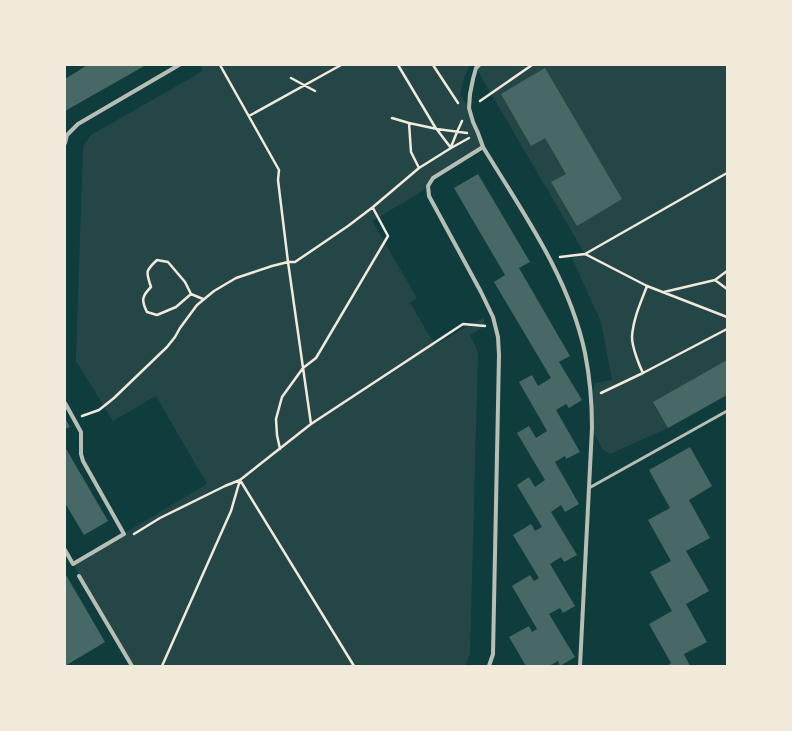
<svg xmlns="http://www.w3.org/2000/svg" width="792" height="731" viewBox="0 0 792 731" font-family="Lora,serif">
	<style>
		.green { fill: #244646 }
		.building { fill: #486865 }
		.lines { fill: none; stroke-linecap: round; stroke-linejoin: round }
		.path { stroke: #f1e9da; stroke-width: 2.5 }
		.service { stroke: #b8beb3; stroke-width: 3 }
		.minor { stroke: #b8beb3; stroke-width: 4 }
	</style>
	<rect width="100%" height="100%" fill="#0f3d3e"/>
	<!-- green -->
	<path class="green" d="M200,65h270l-6,13 -4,16 9,14 14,39 -50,31 -5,8 -10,8 -46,27 45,77 -7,5 25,42 49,-28v10l-14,8 8,17 -8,302 -5,12h-333l-59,-102 134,-80 -51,-88 -43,25 -35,-57 -2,-3v-6l7,-205 1,-5 7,-10 112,-64z
		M479,65h248v295l-59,68 -58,26 -8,-5 -10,-21v-31l3,-14 17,-3 -11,-58 -29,-64 13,-4 -109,-186z"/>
	<!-- building -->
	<path class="building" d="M86,65h60l-81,46v-32l21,-13z
		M545,68l77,131 -45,27 -26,-44 15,-8 -21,-36 -14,8 -30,-52z
		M478,174l52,88 -11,6 51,88 -11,6 23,38 -13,8 -3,-4 -10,6 24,42 -14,7 -1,-3 -10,6 24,42 -14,8 -4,-7 -10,7 26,43 -13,7 -3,-5 -11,7 25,42 -12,7 -3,-5 -11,6 26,43 -15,9 -2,-5 -9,5h-23l-17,-29 20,-11 3,6 5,-3 -25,-43 18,-11 4,6 5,-3 -26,-43 18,-11 4,7 7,-4 -25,-42 12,-8 6,10 10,-7 -28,-47 12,-7 7,12 11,-7 -28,-49 13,-7 6,11 13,-8 -57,-96 11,-7 -51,-87z
		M727,360v35l-59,33 -15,-26z
		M65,418l5,9 -5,2z
		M65,447l43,74 -24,14 -19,-32z
		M690,447l22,39 -23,14 21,38 -24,13 23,40 -23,13 21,38 -23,12 6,12h-23l4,-3 -22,-39 23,-13 -22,-39 21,-11 -23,-41 22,-12 -21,-38z
		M66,575l39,67 -40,24v-90z"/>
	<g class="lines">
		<!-- path -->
		<path class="path" d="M220,65l59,105 -1,10 10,82 23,162
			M433,65l25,38
			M291,78l24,13
			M480,101l52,-36
			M249,116l92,-51
			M392,118l17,5 2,29 8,16
			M409,123l28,6 30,4
			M451,147l6,-15 5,-11
			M451,148l18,-10
			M585,254l142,-81
			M560,257l25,-3 62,32 80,31
			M715,280l12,9
			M664,292l51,-12 12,-9
			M191,294l-15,13 -19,8 -10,-3c-6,-12 -5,-16 4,-25 -5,-15 -6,-16 6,-27l11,2 17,20 6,12 12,5
			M643,373c-4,-8 -11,-26 -11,-36 1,-18 9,-35 15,-51
			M601,393l42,-20 84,-44
			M82,416l17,-6 15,-12 53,-51 8,-10 5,-9 17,-23 17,-14 22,-13 36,-12 16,-4h7l53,-36 25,-19 46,-39 32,-20 -16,-21 -37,-62
			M280,449l-3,-14 -1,-16 6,-22 21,-29 13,-10 72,-122 -15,-28
			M240,480l114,186
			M134,534l26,-16 65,-32 15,-6 71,-56 152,-100 22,2
			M162,666l69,-155 9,-31"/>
		<!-- service -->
		<path class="service" d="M589,488l138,-77"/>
		<!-- minor -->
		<path class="minor" d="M479,65l-3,3 -3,11 -3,15 -1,14 4,14 5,11 5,14c40,66 86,130 102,206 5,25 7,50 7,75l-12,238
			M65,143l2,-8 11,-11 101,-59
			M483,147l-50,31 -5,8 1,10 52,96 12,25 5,20 1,18 -6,299 -4,12
			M65,403l16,29v22l2,7 41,73 -51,30 -8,-14
			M79,576l53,90"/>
	</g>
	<!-- border -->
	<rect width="792" height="731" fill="none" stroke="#f1e9da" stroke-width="132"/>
</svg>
